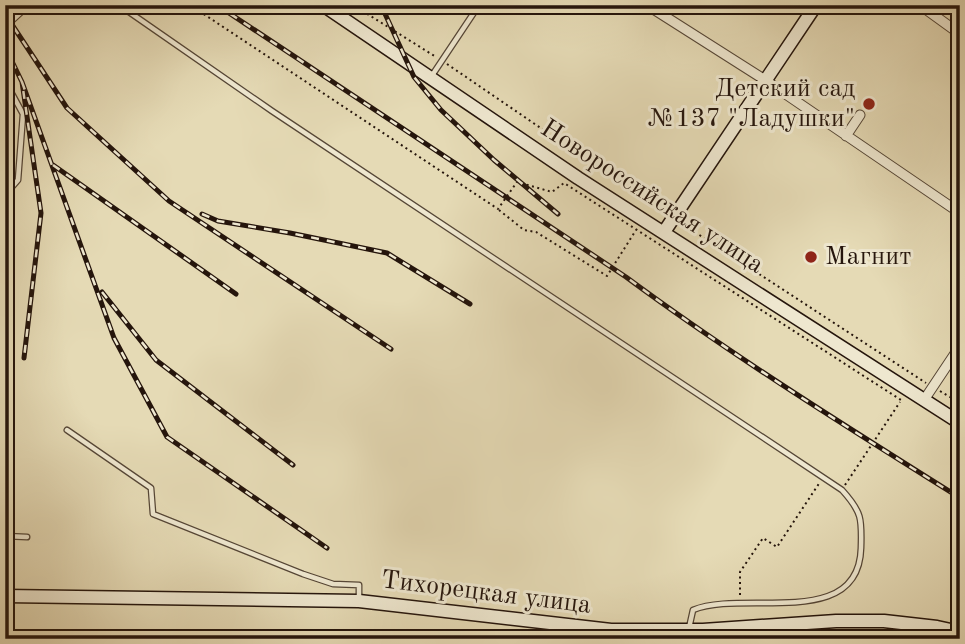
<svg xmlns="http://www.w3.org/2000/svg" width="965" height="644" viewBox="0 0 965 644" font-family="'Old Standard TT',serif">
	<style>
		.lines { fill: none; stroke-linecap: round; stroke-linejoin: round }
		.lane-casing { stroke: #554636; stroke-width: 7 }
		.street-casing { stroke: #554636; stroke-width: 11 }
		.secondary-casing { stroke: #25150c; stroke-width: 15 }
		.path { stroke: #25150c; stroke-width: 2; stroke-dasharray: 2 3.5; stroke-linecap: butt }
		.lane { stroke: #eee7cf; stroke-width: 4.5 }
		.street { stroke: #eee7cf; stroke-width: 9 }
		.secondary { stroke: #eee7cf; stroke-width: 12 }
		.rail-casing { stroke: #25150c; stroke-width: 5 }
		.rail { stroke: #eee7cf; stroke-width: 2.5; stroke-dasharray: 8; stroke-linecap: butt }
		.poi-dot { fill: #8f2418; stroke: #eee7cf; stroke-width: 2.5 }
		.labels { text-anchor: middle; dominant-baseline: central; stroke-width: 6; stroke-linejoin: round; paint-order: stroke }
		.poi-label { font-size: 26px; fill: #25150c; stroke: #eee7cf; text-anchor: end }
		.street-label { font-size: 26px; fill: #25150c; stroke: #eee7cf }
	</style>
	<rect width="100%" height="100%" fill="#e5dab5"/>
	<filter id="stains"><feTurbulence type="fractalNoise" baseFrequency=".00286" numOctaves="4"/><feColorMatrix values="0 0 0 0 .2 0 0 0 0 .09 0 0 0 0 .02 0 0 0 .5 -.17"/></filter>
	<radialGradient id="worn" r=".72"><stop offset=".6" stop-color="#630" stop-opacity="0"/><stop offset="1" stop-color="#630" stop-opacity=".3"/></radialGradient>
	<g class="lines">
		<defs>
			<path id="lane" d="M119,5l153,106 570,379c20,22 20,29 19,58 -2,83 -118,41 -168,62l-4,18
				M5,27l24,-22
				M431,77l48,-72
				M5,81l18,33 -5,66 -13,15
				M67,430l84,58 2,26 150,60 30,10 26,1v15
				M5,536l22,1"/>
			<path id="street" d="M647,5l118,75 195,133
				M920,5l40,29
				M846,136l14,-21
				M924,400l36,-54"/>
			<path id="secondary" d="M323,5l255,173 382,245
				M664,232l152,-227
				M5,596l354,5 252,29h92l133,-9h48l53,6 23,5"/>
		</defs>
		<!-- lane casing -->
		<use href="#lane" class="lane-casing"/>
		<!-- street casing -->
		<use href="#street" class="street-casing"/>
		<!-- secondary casing -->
		<use href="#secondary" class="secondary-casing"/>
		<!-- path -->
		<path class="path" d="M190,5l308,204 19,-27 35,10 12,-9 337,217
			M353,5l83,52
			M447,64l218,149
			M499,210l25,20 12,2 71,44 29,-46
			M681,223l245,160
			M940,391l20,12
			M845,485l55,-83
			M740,595v-23l23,-34 14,9 43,-65"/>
		<!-- lane -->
		<use href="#lane" class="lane"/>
		<!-- street -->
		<use href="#street" class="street"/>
		<!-- secondary -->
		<use href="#secondary" class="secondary"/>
		<defs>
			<path id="rail" d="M217,5l409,272c107,79 221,150 334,221
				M381,5l33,72 27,33 53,50 64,54
				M5,14l62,94 102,93 222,148
				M5,47l17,35 19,131 -17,145
				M22,82l92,256 53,99 160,111
				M53,165l183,129
				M202,214l16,7 72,12 97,20 83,51
				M102,292l54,68 137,105"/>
		</defs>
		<!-- rail casing -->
		<use href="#rail" class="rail-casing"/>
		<!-- rail -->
		<use href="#rail" class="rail"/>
	</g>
	<!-- markers -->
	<g class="poi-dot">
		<circle cx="869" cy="104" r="7"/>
		<circle cx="811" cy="257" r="7"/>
	</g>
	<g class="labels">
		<!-- poi labels -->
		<g class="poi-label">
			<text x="855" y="89">Детский сад<tspan x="855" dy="30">№137 "Ладушки"</tspan></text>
			<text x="825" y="257" text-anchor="start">Магнит</text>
		</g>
		<!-- street labels -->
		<g class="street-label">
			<text transform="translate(652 197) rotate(33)">Новороссийская улица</text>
			<text transform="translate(486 593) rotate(7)">Тихорецкая улица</text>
		</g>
	</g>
	<!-- margin -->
	<rect width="965" height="644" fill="none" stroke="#e5dab5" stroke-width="28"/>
	<rect x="7" y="7" width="951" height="630" fill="none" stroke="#25150c" stroke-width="3.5"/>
	<rect x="14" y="14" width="937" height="616" fill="none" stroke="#25150c" stroke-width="2"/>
	<rect width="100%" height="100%" filter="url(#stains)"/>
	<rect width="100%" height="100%" fill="url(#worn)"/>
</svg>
